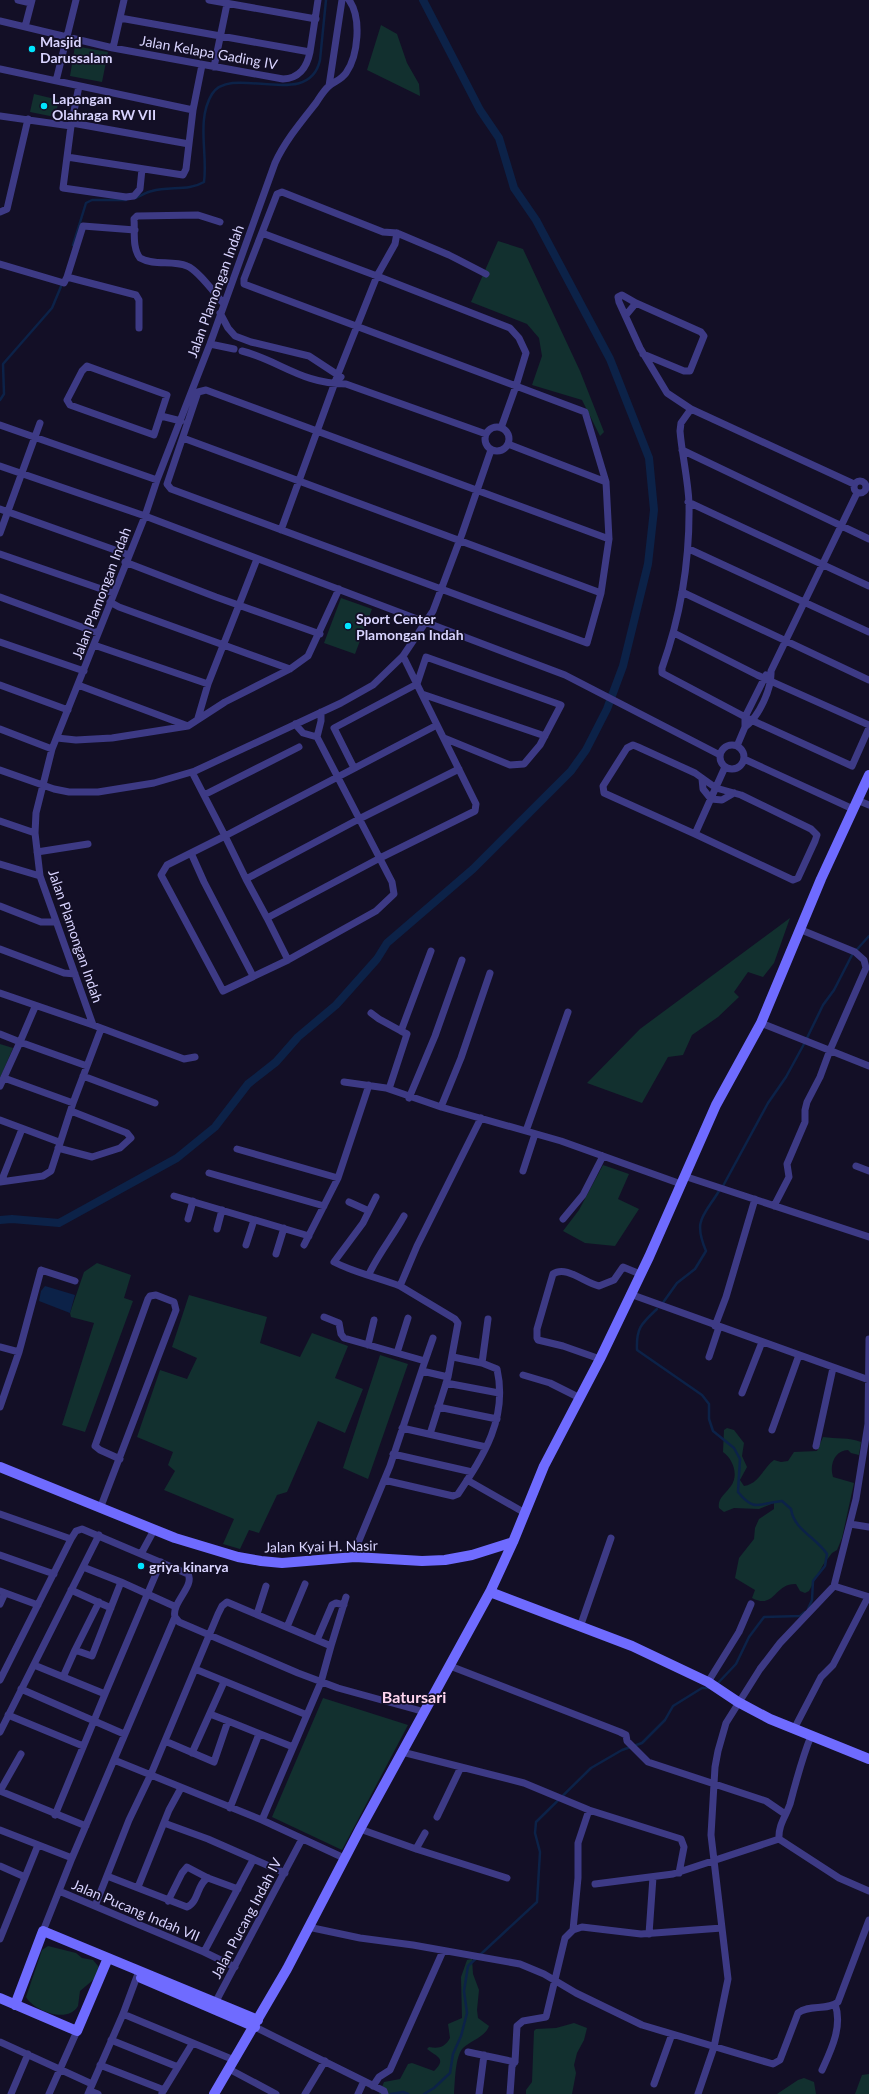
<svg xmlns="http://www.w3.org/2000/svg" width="869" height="2094" viewBox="0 0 869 2094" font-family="Lato,sans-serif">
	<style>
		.green { fill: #12302f }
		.water { fill: #0c2248 }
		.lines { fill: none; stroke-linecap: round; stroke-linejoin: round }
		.stream { stroke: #0c2248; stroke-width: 2.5 }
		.canal { stroke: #0c2248; stroke-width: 8 }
		.street { stroke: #3d3a85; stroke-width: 7 }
		.secondary { stroke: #6f6bff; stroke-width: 10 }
		.poi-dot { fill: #00e5ff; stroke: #130f26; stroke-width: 1.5 }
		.labels { text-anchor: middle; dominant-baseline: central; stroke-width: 3.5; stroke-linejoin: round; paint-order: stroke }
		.poi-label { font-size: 14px; font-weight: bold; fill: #d9d4ff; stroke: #130f26; text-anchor: start }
		.street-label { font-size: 14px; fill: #d9d4ff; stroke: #130f26 }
		.quarter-label { font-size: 16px; font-weight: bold; fill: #ffd6f0; stroke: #130f26 }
	</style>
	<rect width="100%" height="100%" fill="#130f26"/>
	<!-- green -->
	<path class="green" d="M381,25l16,9 10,29 12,21 1,12 -53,-26z
		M75,46l33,6 -6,30 -32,-6z
		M34,94l25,6 -4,17 -25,-5z
		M498,241l25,8 57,122 24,61 -4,4 -18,-36 -50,-15 10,-29 -3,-18 -12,-14 -56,-22z
		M341,598l31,11 -17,45 -31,-11z
		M790,918l-16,45 -11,14 -15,-5 -14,20 5,5 -21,20 -26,18 -9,20 -15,2 -26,46 -55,-20 53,-54z
		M0,1044l13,4 -13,30z
		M603,1165l26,9 -11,25 21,10 -24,37 -30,-3 -22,-12 16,-21z
		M97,1263l34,12 -7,23 9,3 -48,131 -23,-7 32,-102 -23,-6 -1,-4 14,-41z
		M189,1295l78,22 -7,26 40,14 12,-24 36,13 -13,32 28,11 -18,44 -27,-12 -31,71 -10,3 -18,38 -10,-3 -9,19 -17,-5 11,-25 -70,-29 11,-19 -7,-6 5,-13 -36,-15 23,-67 27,9 10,-21 -25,-11z
		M380,1355l28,9 -40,115 -25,-11z
		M727,1428l7,2 10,13 -2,13 5,11 -7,13 4,6c16,-3 18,-17 30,-26l7,2 7,-1 6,-9 23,-1 6,-14c13,2 26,0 38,5l-2,13 -8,-2 -3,-3c-13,0 -19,15 -15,27l21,6 -12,55 -5,12 -5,3 -9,12 -14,26 -4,2 -5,-2 -4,-7c-22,-1 -21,26 -44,14l3,-8 -20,-12 4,-20 15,-19 1,-11 4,-9 15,-10v-6l-15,6 -25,-1 -10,4 -5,-4c-2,-9 7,-15 12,-22 8,-11 2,-27 -8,-34l1,-22z
		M323,1698l85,27 -66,125 -70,-33z
		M48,1946l28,7 6,5 11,2 6,7v8l-19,16 -2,15c-10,18 -44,5 -52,-9l16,-47z
		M472,1959l1,15 6,16 -2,20 1,8 11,8c-4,11 -17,14 -26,22 -8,8 -8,34 -9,46h-75l5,-12 16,-3 8,-15 4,-1 22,8c13,-13 3,-14 -7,-22l2,-2c10,2 16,0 21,-9l-2,-14 14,-6 -1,-41 6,-17z
		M574,2023l13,5 -3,12 -7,13 -3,12 2,8 -4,21h-46v-4l6,-8 2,-51 2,-2 20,-1z
		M869,2074v20h-14l7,-19z
		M804,2078l10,4 2,12h-39l21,-14z"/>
	<!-- water -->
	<path class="water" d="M45,1286l30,9 -5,18 -31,-12 2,-10z"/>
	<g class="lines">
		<!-- stream -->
		<path class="stream" d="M135,198c6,-2 11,-6 17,-7 17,-5 37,0 52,-9 4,-28 -8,-62 8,-88 20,-31 97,17 108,-34l6,-60
			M73,245l13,-42 6,-3h34
			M0,400l4,-6 -1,-30 49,-56 10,-24
			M807,1038l16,-33 11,-15 18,-35 17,-19
			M723,1186l45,-83 18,-26 18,-33
			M662,1304l15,-21 18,-14 11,-18c-13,-31 -3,-34 13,-60
			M657,1309c-16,15 -21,19 -20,41l65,45 7,9v15l4,12 21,17 6,11 -2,33c17,21 21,11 44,9l9,8c3,21 25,28 36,45l-2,12 -12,15 -1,19 -4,9
			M717,1684l19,-20 13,-27 15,-20 36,-1 5,-4
			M391,2094l12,-2 5,2
			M424,2094l10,-6 16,-15 3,-19 8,-18 6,-23 -3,-22 4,-25 69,-64 3,-50 -5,-19 1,-11 55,-54 31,-18 20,-7 23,-23 8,-14 29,-18h10"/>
		<!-- canal -->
		<path class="canal" d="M0,1220l12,-1 47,4 118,-65 38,-31 33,-43 28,-22 22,-25 38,-32 41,-46 10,-16 86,-74 98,-98 15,-21 21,-41 16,-43 25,-102 6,-54 -5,-52 -39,-99 -74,-139 -22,-32 -15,-50 -19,-28 -57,-110"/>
		<!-- street -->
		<path class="street" d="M18,0l13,3
			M209,0l107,19
			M120,18l190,34 8,-52
			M0,21l113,27 170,31c17,-1 24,-12 27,-27
			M25,27l7,-27
			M113,48l11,-48
			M214,67l13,-63 -2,-3
			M0,69l193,41
			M56,81l20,-81
			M79,86l-8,40 -8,62 63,9 8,-1 6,-7 2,-20
			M329,86l13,-86
			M0,116l71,10
			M72,123l117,21
			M67,157l116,18 3,-6 7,-59 9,-45
			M0,212l7,-3 21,-90
			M220,222l-22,-7 -61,1 -3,3c1,12 -2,29 6,39 14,8 32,2 47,8 11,4 28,28 37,38
			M262,233l115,43 -39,98 -57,156
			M397,233l52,22 37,19
			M0,264l64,19 3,-6 16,-51 52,4
			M67,277l69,18 3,5v28
			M636,303l65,29 3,4 -14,35h-6l-41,-17
			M220,313l8,15 7,8 16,6 58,14 32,21
			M626,315l10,-12 -14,-8 -4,2 1,5 21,46 27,45 24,16 163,75
			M210,344l24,5
			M242,351c38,10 60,33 104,33l140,50
			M87,366l80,29 -13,40 -84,-30 -3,-5 15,-29z
			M691,409l-10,14 -1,8c2,24 8,48 9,72 1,57 -8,112 -27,165v5l87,46 103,47 17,-38
			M161,416l20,5
			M0,425l157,55
			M485 439a12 12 0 1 1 24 0a12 12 0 1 1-24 0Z
			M501,428l15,-42 -272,-102v-5l33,-85 5,-2 101,40 14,1 -2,11 -18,32 133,52 9,10 7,15 -10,33 69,26 21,70
			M183,438l418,155
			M508,444l98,38 3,57 -8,54 -14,50 -416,-154 -4,-5 31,-92 8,-2 403,149
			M682,450l187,89
			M0,466l145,50 420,159 155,80
			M854 487a6 6 0 1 1 12 0a6 6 0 1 1-12 0Z
			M688,502l181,84
			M0,509l129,46
			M0,533l40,-110
			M689,549l180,83
			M0,554l113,39
			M125,562l91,35 104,37
			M682,592l187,88
			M0,597l98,36
			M110,602l9,5 171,62
			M674,633l83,42 112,50
			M0,642l84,29
			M94,645l114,39
			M0,685l68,25
			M78,685l110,41
			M422,694l123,42
			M198,718l10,-34 49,-125
			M437,725l-212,111 21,43 113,-60 100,-50
			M745,727c14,-11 27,-38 26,-56l86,-178
			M0,729l52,20
			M317,737l4,-16v-9
			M57,738l19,2 36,-2 76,-12 37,-24 65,-33 18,-13 31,-67
			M720 757a12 12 0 1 1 24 0a12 12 0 1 1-24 0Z
			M737,746l8,-19v-10l21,-42
			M744,759l109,50
			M354,768l-20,-40 83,-44 9,-27 135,48 -21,40 -16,19 -14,1 -66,-27
			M0,770l54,19 15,3h29l56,-9 41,-12 146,-68 32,-18 30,-29 30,-45 29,-77 29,-84
			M192,772l33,64 -58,29 -6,10 62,116 65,-31 88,-49 18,-17 -2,-12 -75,-145 -14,-4 -8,-9
			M702,779l1,10 8,10 11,1 12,-7
			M204,795l95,-48
			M857,800l12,5
			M0,821l35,12
			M695,834l-91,-41 -1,-7 24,-38 6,-3 5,2 57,26 21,15 25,7 70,34 6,6 -2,6 -17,37 -5,2 -98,-46 30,-67
			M37,852l51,-8
			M191,853l13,29 49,94
			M0,864l40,12
			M246,879l21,39 113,-60 95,-47 1,-7 -73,-148
			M0,906l41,16h14
			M267,918l21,42
			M0,949l64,24 11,1
			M0,993l93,32
			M371,1013l8,6 22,12
			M761,1023l108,43
			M0,1034l20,8 15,-35
			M195,1057l-11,2 -91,-34 -53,-149 -5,-43 1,-20 16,-64 93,-233 12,-36 53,-136 65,-181c10,-22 26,-41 41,-60 4,-6 8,-13 13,-17 6,-5 12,-6 17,-13 12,-17 16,-55 3,-73
			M83,1076l72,27
			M4,1078l69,25
			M344,1082l42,6 55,19 120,34 120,43
			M0,1086l20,-44 67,24
			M389,1089l18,-55 -6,-3 30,-80
			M409,1098l26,-62 27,-76
			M441,1107l20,-49 29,-85
			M0,1120l59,22
			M526,1131l42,-119
			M58,1148l34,9 28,-9 11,-10 -4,-5 -56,-22
			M237,1149l101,29
			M856,1166l13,5
			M523,1171l12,-37
			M209,1173l115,33
			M684,1176l185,61
			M0,1182l43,-6 8,-5 22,-68 28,-74
			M1,1182l21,-53
			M174,1196l135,40
			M376,1197l-13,26 -29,39c19,10 45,16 66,24
			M349,1202l20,9
			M774,1206l15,-29 -2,-13 18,-42v-12l2,-8 13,-25 10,-27 36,-82 -2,-8 -9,-8 -56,-23
			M188,1219l5,-18
			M563,1219l20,-24 20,-39
			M217,1229l5,-19
			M246,1245l8,-25
			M304,1245l34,-67 31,-93
			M276,1254l8,-26
			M369,1274c10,-21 24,-38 35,-58
			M630,1294l239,86
			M324,1317l15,6 2,11 3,4 81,23 -35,105 -32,77
			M715,1326l11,-29 29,-98
			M368,1345l6,-25
			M0,1347l19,5
			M397,1353l11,-35
			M453,1357l29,6
			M709,1357l10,-30
			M600,1359l-37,-13 -25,-6 -1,-2v-9l16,-55c13,-9 32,9 46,12l15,-6 9,-13 17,7
			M425,1361l8,-23
			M422,1371l26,6
			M523,1375l27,8 30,15
			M446,1383l53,10
			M742,1393l20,-51
			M0,1407l19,-55 22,-82 34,11
			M438,1407l59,12
			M402,1428l84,19
			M772,1430l27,-75
			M430,1434l18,-57 10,-54 -3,-4 -55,-33 17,-40 64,-128
			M816,1446l17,-78
			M393,1454l79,18
			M384,1480l69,16 5,-2c26,-39 50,-76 39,-125l-15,-6 6,-44
			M467,1480l58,33
			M101,1506l75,-196 -2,-8 -18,-7 -6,1 -2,3 -53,147 5,4 20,9
			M0,1514l71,25
			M850,1524l19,3
			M141,1554l13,-24
			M0,1555l54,19
			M83,1567l38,15
			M834,1586l35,11
			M71,1590l40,18
			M0,1591l38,14
			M0,1604l5,-11
			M257,1614l9,-28
			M287,1627l18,-43
			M580,1627l31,-89
			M317,1640l15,-35 4,-2 8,2
			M331,1646l15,-49
			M75,1650l24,-48
			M34,1665l71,29 56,-132
			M450,1666l170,66 6,3 1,6 21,21 118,39 19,13
			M195,1669l112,46
			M63,1677l12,-27 17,6 29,-74 55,25
			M0,1680l71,-141 5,-8 6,-2 106,45c7,12 -17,29 -13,43l4,5 119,51 40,15 87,24
			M708,1682l31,-50 12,-28
			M21,1689l103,45
			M210,1714l18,7
			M8,1715l75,31
			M794,1729l27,-52 12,-12 35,-68
			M0,1732l99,-197
			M811,1736c-9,22 -15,45 -21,68 -4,12 -12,21 -11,35l60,39 30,13
			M165,1741l49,21 14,-41 65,26
			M402,1752l122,31 65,27 92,29 3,8 -5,26
			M192,1753l32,-71
			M114,1760l148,60 82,38
			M0,1791l86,35
			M0,1791l21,-37
			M230,1808l29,-74
			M55,1815l50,-121
			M437,1817l24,-50
			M164,1823l44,16 77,34
			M360,1829l56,20 91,29
			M0,1830l72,28
			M416,1849l9,-16
			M0,1866l25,11
			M107,1876l80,31c12,-5 10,-24 21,-29
			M595,1884l78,-10 106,-35
			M138,1887l31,-77 12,-22
			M59,1891l145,61
			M168,1901l14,-28 5,-6 21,11 30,11
			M95,1906l34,-86 22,-46 67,-160 4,-8 5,-4 104,44 -10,36 -59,138
			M308,1927l52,11 53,7 107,19 24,10 32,19 66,32 131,39 7,-4 18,-47c11,-9 29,-2 40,-11l31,-82
			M573,1930l5,-52v-35l11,-33
			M43,1931l29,-73 103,-241
			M649,1934l4,-57
			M0,1939l38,-94
			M235,1967l-31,-15 49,-92
			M214,2005l88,-166
			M123,2014l111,46
			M255,2027l129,64 1,3
			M111,2040l67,27
			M0,2042l92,42
			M468,2052l47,10 2,-36 6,-5 23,-4 19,-79 8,-8 9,-3 59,7 81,-6
			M100,2065l64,25
			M229,2069l47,25
			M822,2070c9,-20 21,-44 13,-66
			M654,2084l18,-50
			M373,2086l6,-9 11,-7 53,-119
			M90,2091l8,3
			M162,2093l30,-49
			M11,2094l17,-40
			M49,2094l28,-63
			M88,2094l35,-80 16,-43
			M305,2094l20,-33
			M358,2094l6,-13
			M479,2094l5,-39
			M510,2094l2,-28 3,-4
			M698,2094l16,-47 14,-68 -17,-144 4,-68 3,-16 8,-28 34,-54 20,-26 54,-57 22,-87 12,-75 1,-85"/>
		<!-- secondary -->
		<path class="secondary" d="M0,1467l175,71 63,19 23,4 21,2 73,-6 67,4 23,-1 27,-5 41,-13
			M490,1592l142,54 76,36 30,20 32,17 99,40
			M141,1978l114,49
			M0,1998l77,33 31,-73
			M15,2005l28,-74 215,89
			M214,2094l73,-125 73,-140 130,-237 23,-50 31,-76 56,-107 49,-102 67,-152 45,-82 60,-144 48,-104"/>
	</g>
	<!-- markers -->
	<g class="poi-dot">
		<circle cx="32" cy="49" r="4"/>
		<circle cx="44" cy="106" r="4"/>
		<circle cx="348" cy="626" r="4"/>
		<circle cx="141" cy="1566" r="4"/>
	</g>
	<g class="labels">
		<!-- poi labels -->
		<g class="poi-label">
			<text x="40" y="41">Masjid<tspan x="40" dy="16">Darussalam</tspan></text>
			<text x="52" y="98">Lapangan<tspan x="52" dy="16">Olahraga RW VII</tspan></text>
			<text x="356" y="618">Sport Center<tspan x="356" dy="16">Plamongan Indah</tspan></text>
			<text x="149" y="1566">griya kinarya</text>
		</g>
		<!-- street labels -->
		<g class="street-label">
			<text transform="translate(209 52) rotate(10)">Jalan Kelapa Gading IV</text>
			<text transform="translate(215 291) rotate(-70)">Jalan Plamongan Indah</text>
			<text transform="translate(101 593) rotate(-69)">Jalan Plamongan Indah</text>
			<text transform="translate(76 936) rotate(71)">Jalan Plamongan Indah</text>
			<text transform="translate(321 1546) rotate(-1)">Jalan Kyai H. Nasir</text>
			<text transform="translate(136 1910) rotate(23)">Jalan Pucang Indah VII</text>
			<text transform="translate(246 1918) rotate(-62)">Jalan Pucang Indah IV</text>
		</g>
		<!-- quarter labels -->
		<g class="quarter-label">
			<text x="414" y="1696">Batursari</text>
		</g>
	</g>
</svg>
